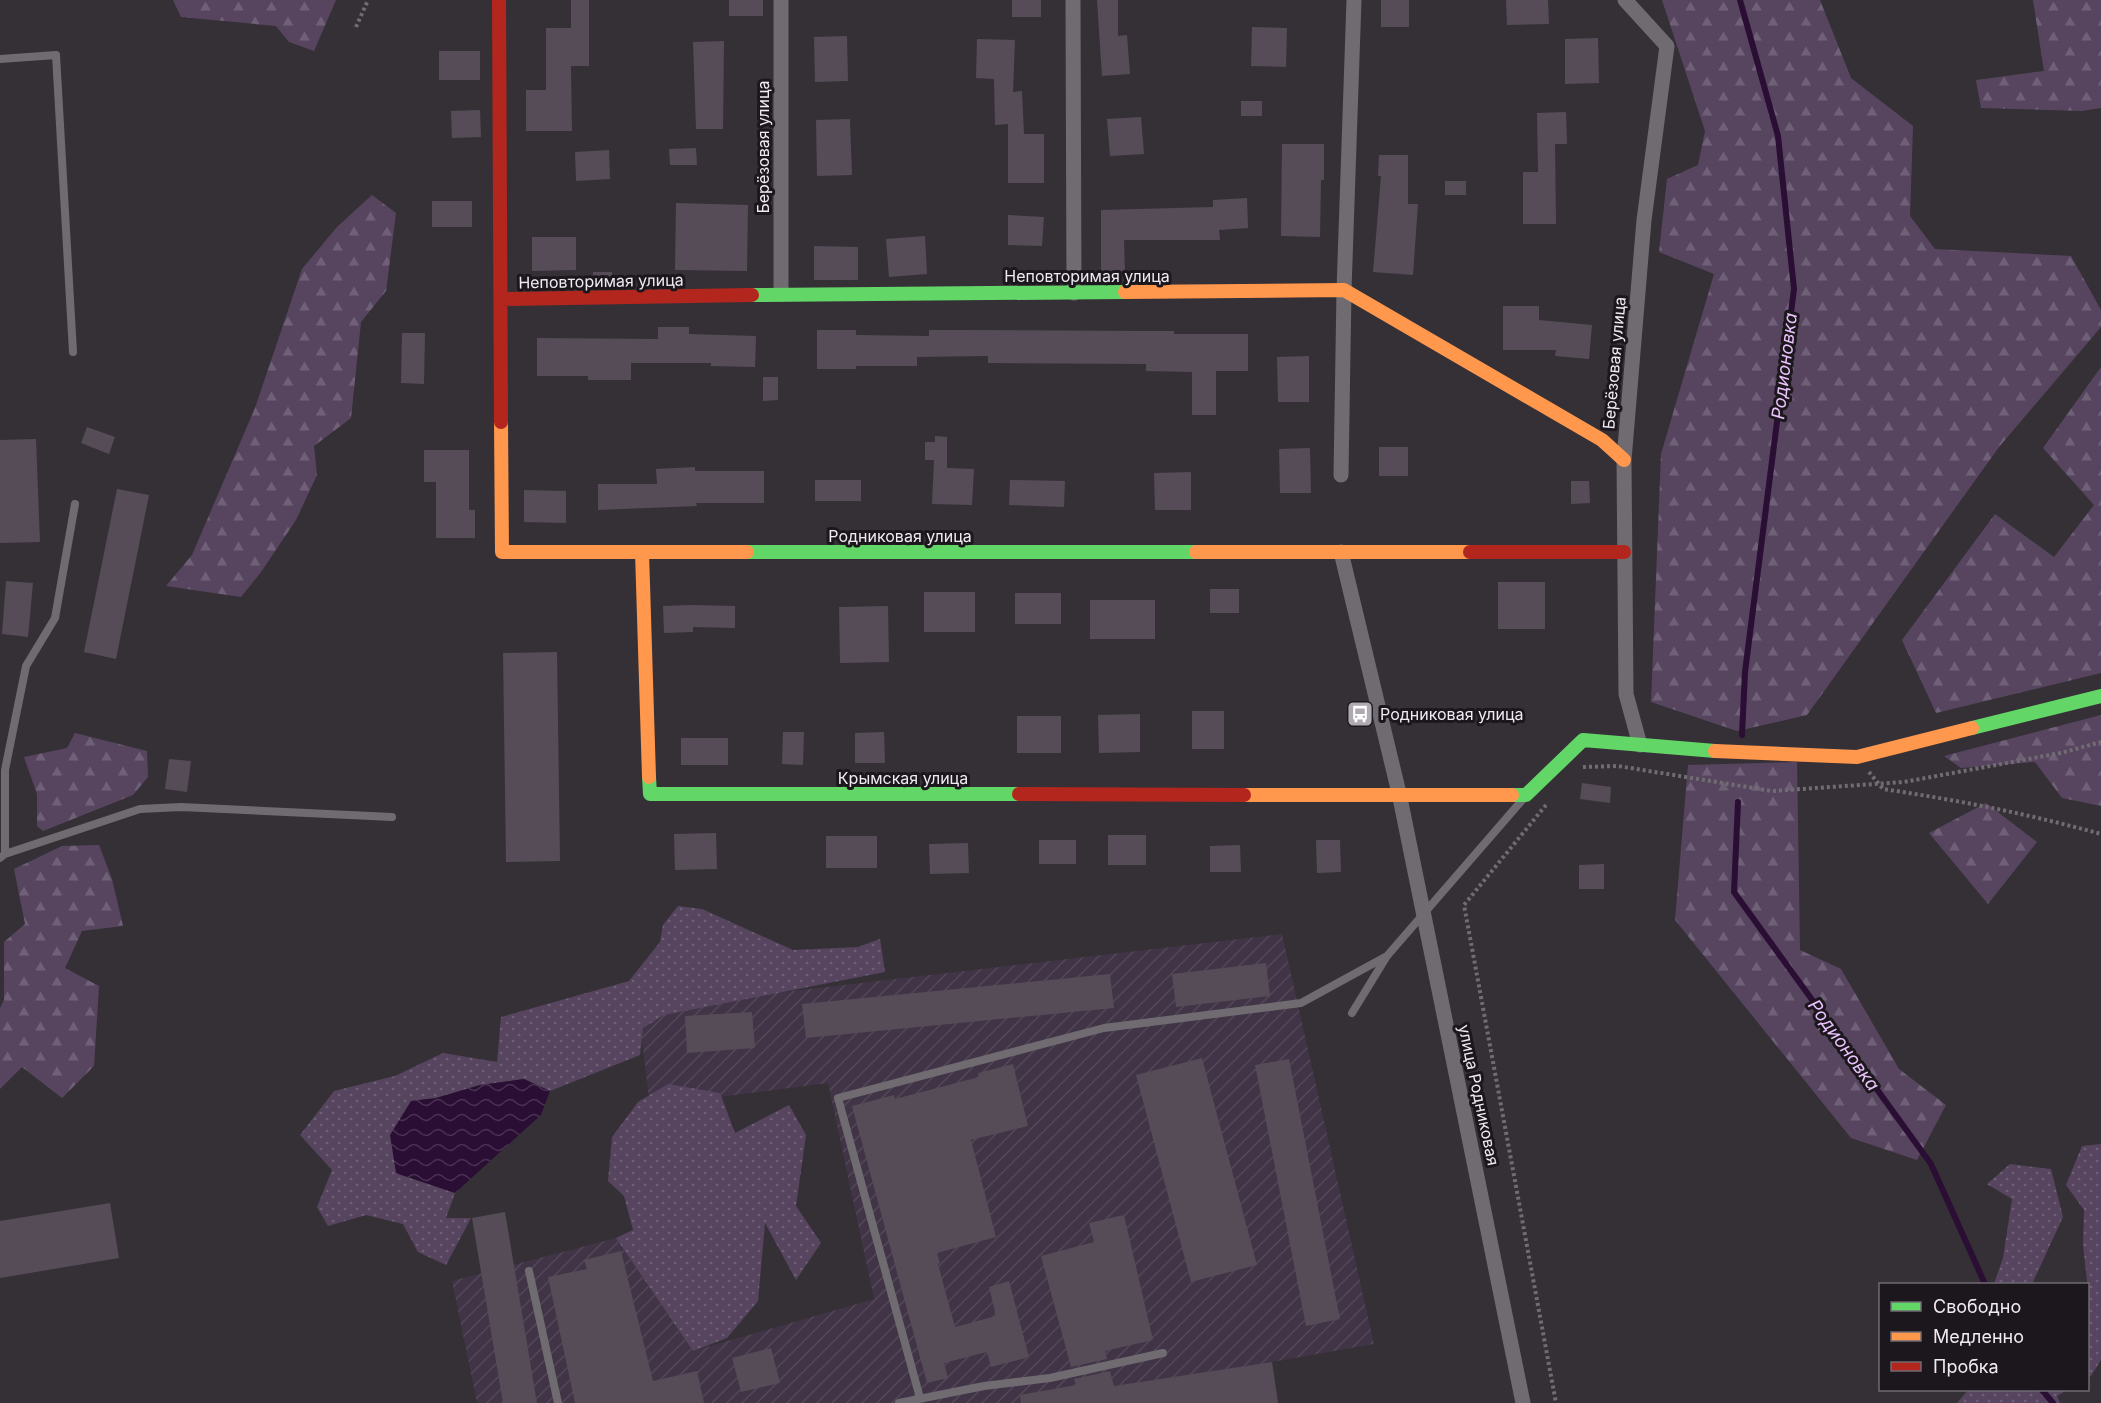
<svg xmlns="http://www.w3.org/2000/svg" width="2101" height="1403" viewBox="0 0 2101 1403" font-family="Inter,sans-serif">
	<style>
		.industrial { fill: url(#industrial-furrows) }
		.grass { fill: url(#grass-dots) }
		.forest { fill: url(#forest-firs) }
		.water { fill: url(#water-waves) }
		.lines { fill: none; stroke-linecap: round; stroke-linejoin: round }
		.stream { stroke: #2a0e34; stroke-width: 6 }
		.building { fill: #554c58 }
		.path { stroke: #706c71; stroke-width: 4; stroke-dasharray: 3 3; stroke-linecap: butt }
		.lane { stroke: #6f6b71; stroke-width: 8 }
		.street { stroke: #6f6b71; stroke-width: 15 }
		.fast { stroke: #63d668; stroke-width: 14 }
		.slow { stroke: #ff974d; stroke-width: 14 }
		.jam { stroke: #b3261e; stroke-width: 14 }
		.labels { text-anchor: middle; dominant-baseline: central; stroke-width: 6; stroke-linejoin: round; paint-order: stroke }
		.street-label { font-size: 16px; fill: #f0eaf3; stroke: #1b171d }
		.poi-label { font-size: 16px; fill: #f0eaf3; stroke: #1b171d; text-anchor: start }
		.water-label { font-size: 18px; font-style: italic; fill: #eac2fc; stroke: #1b171d }
	</style>
	<defs>
		<pattern id="industrial-furrows" width="10" height="10" patternUnits="userSpaceOnUse" patternTransform="scale(1.5)"><rect width="10" height="10" fill="#403446"/><path d="M-1 1l2-2M0 10L10 0M9 11l2-2" fill="none" stroke="#534858"/></pattern>
		<pattern id="grass-dots" width="8" height="8" patternUnits="userSpaceOnUse" patternTransform="scale(1.5)"><rect width="8" height="8" fill="#574560"/><path d="M2 2h.1M6 6h.1" fill="none" stroke="#6f6077" stroke-width="1.8" stroke-linecap="round"/></pattern>
		<pattern id="forest-firs" width="22" height="20" patternUnits="userSpaceOnUse" patternTransform="scale(1.5)"><rect width="22" height="20" fill="#574560"/><path d="M5 1l3.5 6h-7zM16 11l3.5 6h-7z" fill="#6f6077"/></pattern>
		<pattern id="water-waves" width="16" height="10" patternUnits="userSpaceOnUse" patternTransform="scale(1.5)"><rect width="16" height="10" fill="#2a0e34"/><path d="M0 5q4-4 8 0t8 0" fill="none" stroke="#493152"/></pattern>
	</defs>
	<rect width="100%" height="100%" fill="#353036"/>
	<!-- industrial -->
	<path class="industrial" d="M1282,934l92,410 -102,18 6,41h-801l-25,-122 164,-43 77,113 181,-52 -46,-216 -178,23 -12,-97z"/>
	<!-- grass -->
	<path class="grass" d="M678,906l24,3 91,41 65,-3 22,-8 5,33 -221,43 -21,13 -3,27 -90,36 -26,-12 -44,6 -44,13 -25,3 -13,73 57,19 -9,25h25l-25,47 -28,-13 -15,-28 -37,-9 -38,11 -11,-19 15,-37 -32,-35 34,-44 61,-15 48,-23 54,9 4,-45 128,-36 31,-39 3,-17z
		M668,1084l52,9 15,40 54,-28 17,30 -10,71 25,37 -25,37 -31,-57 -7,78 -31,37 -34,13 -77,-113 17,-8 -9,-34 -16,-15 4,-44 26,-35z
		M2101,1144v216l-10,16 -3,2v-88l-5,-45 1,-35 -18,-25 16,-39z
		M2010,1164l41,5 12,48 -31,67h-38l9,-26 9,-59 -25,-15z
		M1968,1390h99l-10,6 3,7h-103z"/>
	<!-- forest -->
	<path class="forest" d="M173,0h163l-22,51 -25,-9 -13,-16 -95,-9z
		M1662,0h158l31,78 62,48 -3,90 25,33 136,7 30,54v17l-102,120 -192,268 -70,16 -86,-29 10,-248 53,-180 -55,-22 8,-73 31,-14 7,-34z
		M2033,0h68v108l-19,3 -101,-3 -5,-28 68,-9z
		M372,195l24,18 -10,78 -25,31 -10,96 -37,28 3,29 -21,45 -35,52 -20,25 -75,-11 26,-31 63,-147 47,-139 35,-42z
		M2101,367v306l-165,40 -34,-73 93,-126 59,43 40,-52 -51,-57z
		M2101,715v91l-39,-8 -27,-36 -74,6 -17,-12z
		M75,733l72,18 1,26 -15,18 -90,36 -6,-5v-32l-13,-37 43,-9z
		M1797,762l3,188 41,19 58,100 47,36 -29,55 -66,-22 -176,-218 13,-155z
		M1986,803l51,39 -49,62 -59,-71z
		M99,845l13,34 11,47 -41,5 -17,37 34,18 -5,80 -32,32 -40,-31 -22,22v-81l4,-8v-58l21,-18 -11,-55 48,-23z"/>
	<!-- water -->
	<path class="water" d="M524,1079l26,12 -9,24 -86,78 -59,-20 -6,-38 21,-34 25,-3 44,-13z"/>
	<g class="lines">
		<!-- stream -->
		<path class="stream" d="M1740,0l38,136 16,153 -49,383 -3,63
			M1738,802l-4,90 197,272 54,120
			M2042,1390l11,13"/>
	</g>
	<!-- building -->
	<path class="building" d="M571,0h18v66h-18l1,65h-46v-41h20v-62h25z
		M729,0h34v16h-34z
		M1012,0h29v17h-29z
		M1097,0h21v36l9,-1 3,39 -28,2z
		M1381,0h28v27h-28z
		M1506,0h42l1,24 -42,1z
		M1252,27l35,1 -1,39 -35,-1z
		M847,36l1,45 -33,1 -1,-45z
		M1598,38l1,45 -34,1v-45z
		M977,39l38,1 -2,52 9,-1 2,43h20v49h-36v-59l-13,1 -1,-46 -18,-1z
		M724,41l-1,88h-27l-3,-87z
		M439,51h41v29h-41z
		M1241,101h21v15h-21z
		M480,110l1,27 -29,1 -1,-27z
		M1566,112l1,32h-12l1,80h-33v-52h15l-1,-59z
		M1141,117l3,37 -34,2 -3,-37z
		M850,119l2,56 -35,1 -1,-56z
		M1282,144h42v36h-3l-1,57 -39,-1z
		M696,148l1,17h-27l-1,-16z
		M609,150l1,29 -34,2 -1,-29z
		M1379,155h29v49h10l-5,71 -40,-3 8,-96h-3z
		M1445,181h21v14h-21z
		M1247,198l1,30 -29,2 1,10h-96l1,34 -24,1v-65l112,-3v-7z
		M432,201h40v26h-40z
		M676,203l72,2 -1,66 -72,-1z
		M1008,215l36,2 -2,29 -34,-1z
		M925,236l2,38 -38,3 -3,-38z
		M532,237h44v33l-44,1z
		M814,246l44,1v33h-44z
		M593,272h19v12l-19,1z
		M1503,306h36v14l53,5 -3,34 -34,-3 1,-6h-53z
		M658,327h31v7l67,2 -1,31 -44,-1v-3h-80v17h-43v-4h-51v-38l121,1z
		M817,330h39v5l73,1v-6h37l181,1h27v3h74v37h-32v44h-24v-43l-46,-1v-7l-158,-1v-7l-71,1v9h-61v3h-39z
		M402,333h23l-1,51 -23,-1z
		M1309,356v46h-31l-1,-45z
		M763,377h15v23l-15,1z
		M87,427l28,10 -6,17 -28,-11z
		M935,436l12,1v31l27,1 -2,36 -40,-1 2,-44h-9v-18h10z
		M36,439l4,103 -40,1v-103z
		M1379,447h29v29h-29z
		M1310,448l1,45h-31l-1,-44z
		M424,450h45v60h6v28h-39v-56h-12z
		M695,467v4h69v32h-68l1,3 -99,4v-26h59l-1,-15z
		M1191,472v38h-36l-1,-37z
		M815,480h46v21h-46z
		M1010,480l55,1 -1,26 -55,-2z
		M1571,481h18l1,22 -19,1z
		M117,489l32,6 -33,164 -32,-7z
		M524,490l42,1v32l-42,-1z
		M6,581l27,2 -5,54 -26,-3z
		M1498,582h47v47h-47z
		M1210,589h29v24h-29z
		M924,592h51v40h-51z
		M1015,593h46v31h-46z
		M1090,600h65v39h-65z
		M691,605l44,1v22l-42,-1v5l-29,1 -1,-27z
		M888,606l1,56 -49,1 -1,-56z
		M557,652l3,209 -54,1 -3,-209z
		M1192,711h32v38h-32z
		M1140,714v38l-41,1 -1,-38z
		M1017,716h44v37h-44z
		M783,732h21l-1,33 -21,-1z
		M884,732l1,31h-30v-30z
		M681,738h47v27h-47z
		M169,759l22,2 -4,31 -22,-3z
		M1582,783l29,4 -1,16 -30,-4z
		M716,833l1,36 -42,1 -1,-36z
		M1108,835h38v30h-38z
		M826,836h51v32h-51z
		M1039,840h37v24h-37z
		M1316,840h24l1,32 -24,1z
		M968,843l1,30 -39,1 -1,-30z
		M1240,845l1,27h-31v-26z
		M1604,864v25h-25v-24z
		M1266,963l4,33 -94,11 -4,-33z
		M1110,974l4,34 -308,30 -4,-34z
		M752,1012l3,36 -68,5 -2,-37z
		M1202,1058l55,207 -66,17 -55,-207z
		M1289,1059l51,260 -34,7 -51,-261z
		M1013,1064l15,62 -57,14 25,97 -59,16 3,10 -2,1 17,63 41,-11 -7,-29 20,-6 20,76 -38,10 -4,-15 -43,11 4,15 -21,5 -75,-277 42,-11 1,4 84,-22 -1,-4z
		M110,1203l9,55 -119,20v-57z
		M505,1212l32,191h-34l-31,-185z
		M1124,1215l29,125 -48,11 2,8 -36,8 -30,-111 53,-14 -5,-19z
		M621,1251l32,130 44,-10 7,32h-129l-27,-126 39,-8 -3,-9z
		M771,1348l9,35 -39,9 -9,-34z
		M1272,1362l6,41h-257l-1,-8 56,-10 -2,-6 36,-8 4,15z"/>
	<g class="lines">
		<!-- path -->
		<path class="path" d="M356,27l12,-27
			M1583,767l35,-1 154,25 132,-9 157,-29 40,-11
			M1869,772l14,17c74,11 146,25 218,45
			M1546,805l-82,100 92,498"/>
		<!-- lane -->
		<path class="lane" d="M0,59l56,-4 17,297
			M5,854v-84l21,-104 29,-48 20,-114
			M0,858l5,-4 135,-45 41,-2 211,10
			M1352,1013l35,-57 136,-157
			M529,1271l29,132
			M920,1398l-82,-300 266,-70 197,-25 86,-47
			M899,1403l85,-17 66,-8 113,-25"/>
		<!-- street -->
		<path class="street" d="M1073,0l1,293
			M1625,0l42,46 -23,174 -20,240 2,234 14,51
			M781,294v-294
			M1341,475l3,-185 10,-290
			M1341,552l58,241 124,610"/>
		<!-- fast -->
		<path class="fast" d="M752,295l373,-3
			M747,552h449
			M1972,728l129,-32
			M649,777l1,17h369
			M1512,795h14l57,-55 132,11"/>
		<!-- slow -->
		<path class="slow" d="M1125,292l219,-2 258,150 22,20
			M501,422l1,130h245
			M642,552l7,225
			M1196,552h274
			M1715,751l142,6 115,-29
			M1244,795h268"/>
		<!-- jam -->
		<path class="jam" d="M499,0l2,422
			M502,299l250,-4
			M1470,552h154
			M1019,794l225,1"/>
	</g>
	<!-- icons -->
	<defs>
		<symbol id="bus-square" viewBox="-11 -11 22 22"><rect x="-9" y="-9" width="18" height="18" rx="4" fill="#afa9b1" stroke="#1b171d"/><path d="M-5-6H5V4H4V6H2V4H-2V6H-4V4H-5ZM-3.5-4V0h7V-4ZM-3.5 1.2v1.5H-2V1.2ZM2 1.2v1.5H3.5V1.2Z" fill="#fff"/></symbol>
	</defs>
	<g fill-rule="evenodd">
		<use href="#bus-square" x="1345" y="699" width="30" height="30"/>
	</g>
	<g class="labels">
		<!-- street labels -->
		<g class="street-label">
			<text transform="translate(763 147) rotate(-90)">Берёзовая улица</text>
			<text x="1087" y="276">Неповторимая улица</text>
			<text transform="translate(601 281) rotate(-1)">Неповторимая улица</text>
			<text transform="translate(1614 363) rotate(-85)">Берёзовая улица</text>
			<text x="900" y="536">Родниковая улица</text>
			<text x="903" y="778">Крымская улица</text>
			<text transform="translate(1479 1095) rotate(78)">улица Родниковая</text>
		</g>
		<!-- poi labels -->
		<g class="poi-label">
			<text x="1380" y="714">Родниковая улица</text>
		</g>
		<!-- water labels -->
		<g class="water-label">
			<text transform="translate(1784 366) rotate(-83)">Родионовка</text>
			<text transform="translate(1844 1045) rotate(54)">Родионовка</text>
		</g>
	</g>
	<!-- legend -->
	<rect x="1879" y="1283" width="210" height="108" fill="#1b171d" stroke="#706b73" stroke-width="1.5"/>
	<rect x="1891" y="1302" width="30" height="9" fill="#63d668" stroke="#706b73" stroke-width="1.5"/>
	<text x="1933" y="1313" font-size="18" fill="#f0eaf3">Свободно</text>
	<rect x="1891" y="1332" width="30" height="9" fill="#ff974d" stroke="#706b73" stroke-width="1.5"/>
	<text x="1933" y="1343" font-size="18" fill="#f0eaf3">Медленно</text>
	<rect x="1891" y="1362" width="30" height="9" fill="#b3261e" stroke="#706b73" stroke-width="1.5"/>
	<text x="1933" y="1373" font-size="18" fill="#f0eaf3">Пробка</text>
</svg>
